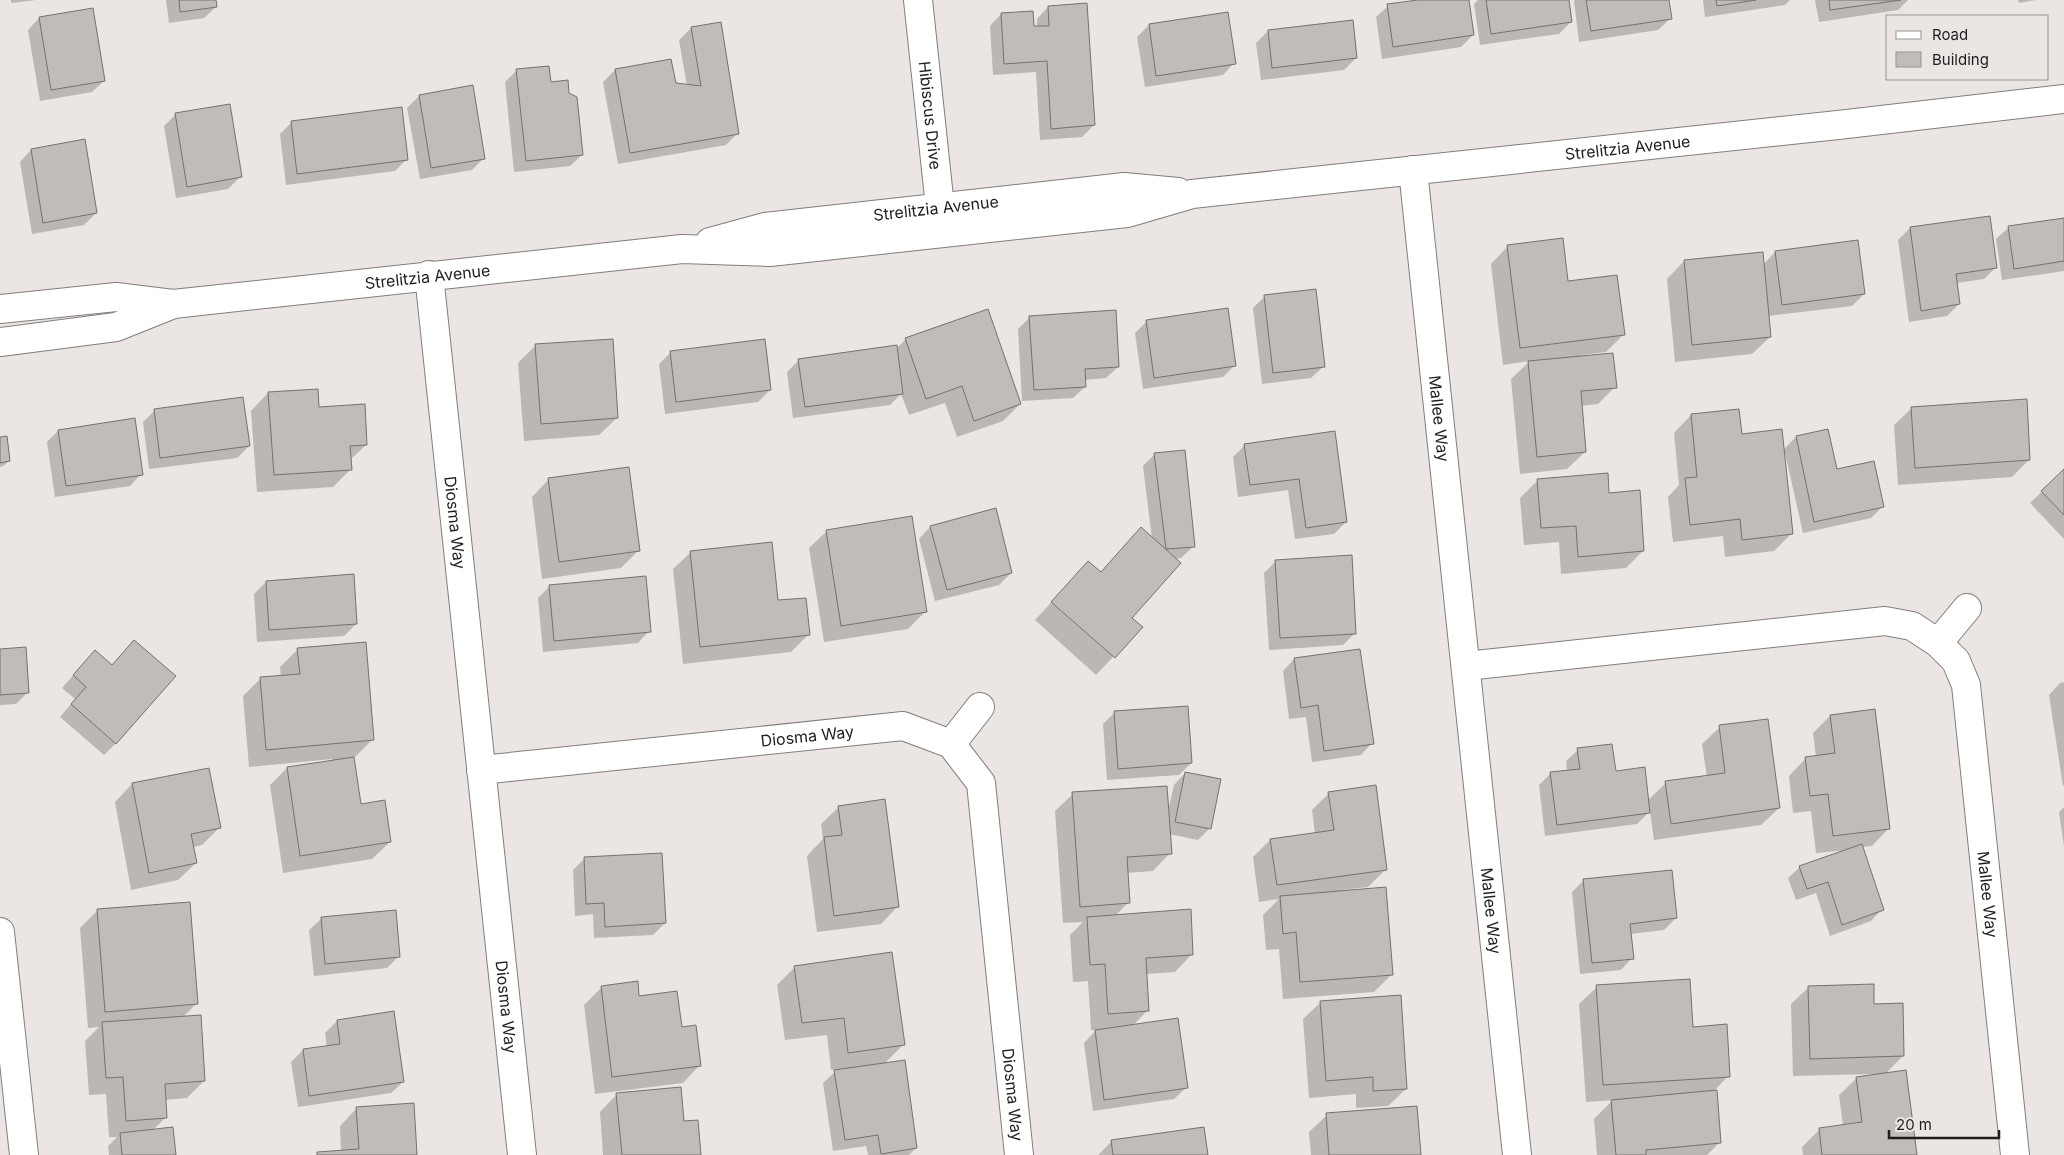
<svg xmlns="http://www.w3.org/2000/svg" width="2064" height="1155" viewBox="0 0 2064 1155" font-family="Inter,sans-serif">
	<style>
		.shadow { fill: #0003 }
		.building { fill: #c1bbba; stroke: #767170 }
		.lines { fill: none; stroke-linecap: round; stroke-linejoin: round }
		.minor-casing { stroke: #837d7c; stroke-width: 30 }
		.minor { stroke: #fff; stroke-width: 28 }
		.labels { text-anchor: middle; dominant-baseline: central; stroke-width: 4; stroke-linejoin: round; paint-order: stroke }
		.street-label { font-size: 16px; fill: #1f1d1d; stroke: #ebe5e3 }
	</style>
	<rect width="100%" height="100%" fill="#ebe5e3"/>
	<!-- shadow -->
	<path class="shadow" d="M11,0h25l-25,3z
		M166,0h49l1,7 -12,11 -35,5z
		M1426,0h42l5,35 -12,12 -79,12 -6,-42 12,-11z
		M1478,0h90l3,22 -12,12 -79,11 -6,-41z
		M1575,0h93l2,19 -12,11 -79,12 -5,-41z
		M1703,0h87l-5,5 -80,12z
		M1815,0h93l-10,10 -79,12z
		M2018,0h18l-17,3z
		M1048,7l46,118 -12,12 -42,3 -4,-68 -43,3 -3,-49 11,-12 32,14h4v-9z
		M39,18l65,63 -12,11 -52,9 -12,-71z
		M1149,25l85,38 -11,12 -78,12 -8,-50z
		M691,28l47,105 -12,12 -108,19 -15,-82 12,-12 72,16 -8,-46z
		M1268,31l88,27 -12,12 -83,10 -5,-37z
		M517,70l33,14 32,71 -12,11 -56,6 -9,-90z
		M419,96l65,62 -12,12 -52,9 -13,-71z
		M176,114l64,63 -12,12 -52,9 -12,-72z
		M292,122l115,37 -12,12 -109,14 -6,-51z
		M31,150l65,63 -12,12 -52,9 -12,-72z
		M1989,218l7,49 -12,12 -28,4 3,21 -12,12 -38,6 -11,-82 12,-12z
		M2064,219v52l-62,9 -6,-41 12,-11z
		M1508,246l116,88 -18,18 -24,3v2l33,30 -17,17 -17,2 4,46 -18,17 -47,5 -9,-95 19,-18 -27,4 -12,-101z
		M1775,252l89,42 -12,12 -84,10 2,21 -18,17 -77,8 -8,-83 17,-18 79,4z
		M1265,296l58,71 -12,11 -49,6 -9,-76z
		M1030,317l88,50 -12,11 -22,2 1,7 -12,11 -51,3 -4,-72z
		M1147,321l88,44 -12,12 -80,12 -8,-56z
		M906,339l114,65 -17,17 -46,16 -12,-34 -36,12 -8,-21 -11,11 -97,13 -6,-46 12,-12 97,-11z
		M536,345l81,73 -18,17 -75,6 -6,-78z
		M671,352l99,38 -12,12 -93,12 -6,-50z
		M268,393l50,16 48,36 -16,15 1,9 -18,18 -76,5 -6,-81z
		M1912,408l117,52 -17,17 -114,8 -4,-60z
		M155,410l94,36 -12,12 -88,11 -6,-47z
		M1691,415l92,35 13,-13 31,-6 9,40 47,35 -12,12 -68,15 -18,-80 -1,1 8,79 -18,18 -49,6 -2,-21 -50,6 -5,-45 11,-12 -5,-52z
		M58,431l83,43 -11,12 -75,11 -8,-55z
		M1334,432l12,90 -12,12 -39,5 -7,-49 -50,7 -5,-40 12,-12z
		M0,438l9,23 -6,5 -3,1z
		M1155,454l38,93 -12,11 -7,1 -43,59 10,9 -45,48 -61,-55 53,-58 12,11 41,-44 11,10 -9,-73z
		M2064,471v68l-34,-36z
		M549,479l89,72 -17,17 -79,11 -10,-82z
		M1538,480l105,71 -17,17 -65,6 -2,-32 -35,3 -4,-47z
		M930,527l81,46 -12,12 -64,16 -16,-62z
		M827,531l98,81 -17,17 -84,13 -15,-94z
		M691,552l117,83 -17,17 -108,12 -10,-95z
		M1276,561l79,72 -12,12 -74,5 -5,-77z
		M266,582l90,42 -12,12 -87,6 -3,-48z
		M550,586l99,45 -11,12 -95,9 -5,-54z
		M298,649l75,90 -18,18h-3l8,48 30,37 -18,17 -89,14 -13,-88 17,-17 45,-7v-2l-83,8 -6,-71 17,-17 21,-2 -1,-10z
		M0,650l28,42 -12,12 -16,1z
		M1294,659l78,84 -11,12 -49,7 -6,-45 -17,2 -6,-48z
		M83,664l33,79 -12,12 -44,-38 15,-18 -13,-11z
		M2064,682v104h-1l-14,-91 11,-12z
		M1115,712l76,51 -12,12 -72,5 -4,-56z
		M1830,716l59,112 -17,18 -11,1 21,62 -11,12 -41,15 -14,-43 -20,7 -8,-22 12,-11 49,-17 -33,3 -5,-42 -18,2 -4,-37 17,-18 10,-1 -3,-24z
		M1720,727l59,81 -18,17 -107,15 -4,-29 -13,13 -92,12 -6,-51 12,-12 16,-2 -1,-10 12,-11 69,51 19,-18 41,-6 -5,-33z
		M1185,773l25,55 -12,12 -29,-6 1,19 -17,18 -26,2 2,29 -14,14 77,38 -17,18 -30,2 3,36 -16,16 54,62 -12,11 -81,12 -9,-68 12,-13h-5l-3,-49 -15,1 -3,-47 13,-13 -20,1 -8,-112 18,-17 95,17 6,-26z
		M132,784l87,44 -17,17 -9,2 3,16 -18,17 -47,10 -16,-88z
		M1329,793l57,76 -18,18 -26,3 50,84 -18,18 -91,7 -4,-50 -13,1 -3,-35 16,-16 -20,3 -6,-45 17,-17 45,-6 -3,-24z
		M839,807l59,99 -17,18 -64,8 -10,-76 16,-17 -2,-15z
		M2064,807v39l-5,-34z
		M585,858l80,65 -12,12 -59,3 -1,-24 -18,2 -2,-46z
		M1584,880l92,38 -12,12 -34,4 2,24 -11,12 -41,4 -8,-82z
		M98,910l98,94 -14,14 22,63 -17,17 -22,2 1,17 -13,13 21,25h-65l-1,-9 9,-9h-8l-3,-43 -17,1 -4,-54 14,-14 -11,1 -8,-100z
		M321,919l78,37 -12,12 -73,8 -5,-46z
		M795,967l109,77 -20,20 32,84 -7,7h-41l-2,-9 -33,5 -10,-68 15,-14 -7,1 -4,-35 -42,5 -8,-55z
		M1597,987l95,41 36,48 -15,16 7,50 -13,13h-110l-3,-36 19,-19 -27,2 -7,-98z
		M1809,987l64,18 30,51 -18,18 31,81h-113l-1,-8 18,-18 23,-3 -4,-31 18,-17 17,-2v-2l-81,2 -2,-72z
		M601,988l37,9 43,31 19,37 -17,18 -88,11 -11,-89z
		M1321,1002l85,87 -18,17 -32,2v-14l-47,4 -6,-79z
		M337,1021l66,61 -12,11 -93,14 -7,-45 12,-12 24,-3 -2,-14z
		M617,1094l83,61h-97l-3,-43z
		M357,1108l59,47h-100l25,-3 -1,-26z
		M1327,1115l92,40h-108l-2,-23z
		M1112,1141l95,14h-109z"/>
	<!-- building -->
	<path class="building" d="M179,0h37l1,7 -37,5z
		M1418,0h51l5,35 -81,12 -6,-43z
		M1486,0h83l3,22 -81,12z
		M1586,0h83l3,19 -81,12z
		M1716,0h40l-39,6z
		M1829,0h72l-71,10z
		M1087,3l8,122 -44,4 -4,-68 -43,3 -3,-51 32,-2 1,15h15l-1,-20z
		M93,8l12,73 -54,9 -12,-73z
		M1228,12l8,52 -80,12 -7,-52z
		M1353,20l4,38 -85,10 -4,-38z
		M721,22l18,112 -109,19 -15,-84 56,-10 5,24 25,3 -10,-59z
		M549,66l2,16 17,-2 1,13 8,4 6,58 -57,6 -10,-92z
		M473,85l12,74 -54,9 -12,-73z
		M230,104l12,73 -55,10 -12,-74z
		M402,107l6,53 -111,14 -6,-53z
		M85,139l12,74 -54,10 -12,-74z
		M1990,216l7,52 -41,6 4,30 -39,7 -11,-84z
		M2064,218v43l-50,8 -6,-43z
		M1563,238l5,43 49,-6 8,60 -105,13 -13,-103z
		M1858,240l7,54 -83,11 -7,-54z
		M1763,252l8,85 -79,8 -8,-85z
		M1316,289l9,78 -52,6 -9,-78z
		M1228,308l8,58 -82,12 -8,-58z
		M988,309l33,95 -47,17 -12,-35 -36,13 -21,-61z
		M1116,310l3,57 -34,2 1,18 -52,3 -5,-74z
		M613,339l5,79 -77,6 -6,-80z
		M765,339l6,51 -95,12 -6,-51z
		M897,345l6,49 -98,13 -7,-48z
		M1613,353l4,35 -36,3 5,61 -49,5 -9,-96z
		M318,389l1,18 46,-3 2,41 -17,1 2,24 -78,5 -6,-83z
		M243,397l7,49 -90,12 -6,-49z
		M2027,399l3,61 -115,8 -4,-61z
		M1739,409l3,25 40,-5 11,105 -51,6 -2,-21 -50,6 -5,-47 12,-1 -6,-63z
		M135,418l8,57 -77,11 -8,-56z
		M1828,429l9,40 37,-8 10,46 -70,15 -18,-86z
		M1335,431l12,91 -41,6 -7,-49 -49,6 -6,-41z
		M7,436l3,25 -10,2v-26z
		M1185,450l10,97 -29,2 -12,-96z
		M629,467l11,84 -81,11 -11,-84z
		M2064,469v46l-23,-24z
		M1608,473l1,20 31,-3 4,61 -66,6 -2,-31 -35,2 -4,-49z
		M996,508l16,65 -65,17 -17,-64z
		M912,516l15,96 -86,14 -15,-96z
		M1141,527l40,36 -49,55 11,9 -28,31 -64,-56 37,-41 13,11z
		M772,542l6,58 28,-2 4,37 -110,12 -10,-96z
		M1352,555l4,79 -76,4 -5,-78z
		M354,574l3,50 -88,6 -3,-49z
		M646,576l5,56 -97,9 -5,-56z
		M134,640l42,36 -60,68 -45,-40 15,-17 -13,-12 22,-25 17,15z
		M366,642l8,98 -108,10 -6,-73 40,-3 -3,-26z
		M26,647l3,46 -29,2v-46z
		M1360,649l14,95 -50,7 -6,-46 -17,3 -7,-50z
		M1188,706l4,57 -74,6 -4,-58z
		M1875,709l15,120 -57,7 -5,-42 -18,2 -5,-39 30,-4 -5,-38z
		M1768,719l12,89 -109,16 -6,-43 60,-8 -6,-48z
		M1612,744l4,27 29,-4 5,46 -93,12 -7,-53 30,-3 -3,-21z
		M354,757l7,47 24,-4 6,42 -91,14 -13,-89z
		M209,768l12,60 -30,6 6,29 -48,10 -17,-90z
		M1185,772l36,7 -10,50 -36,-7z
		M1376,785l11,85 -110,15 -7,-46 64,-9 -6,-38z
		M1167,786l5,68 -45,3 3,46 -50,4 -8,-115z
		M885,799l14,108 -65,9 -10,-79 18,-2 -4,-29z
		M1862,844l22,66 -42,15 -14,-43 -21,7 -8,-23z
		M662,853l4,70 -61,4 -1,-24 -18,1 -2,-47z
		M1672,870l5,48 -47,6 4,35 -42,4 -9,-84z
		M1386,887l7,88 -93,7 -4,-50 -13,2 -3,-38z
		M190,902l8,102 -93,8 -8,-103z
		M1191,909l2,46 -47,3 3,53 -41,3 -3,-50 -15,1 -3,-48z
		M396,910l4,47 -75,7 -4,-47z
		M892,952l13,93 -57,8 -4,-35 -42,5 -8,-57z
		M1690,979l3,48 34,-3 3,53 -127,8 -7,-100z
		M638,981l1,15 38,-5 5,36 14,-2 5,41 -89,11 -11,-91z
		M1874,984v20l29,-1 1,53 -94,3 -2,-73z
		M1401,995l6,94 -34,2v-14l-47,4 -6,-80z
		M394,1011l10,71 -95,14 -6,-47 37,-5 -3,-24z
		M201,1015l4,66 -40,3 2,34 -41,3 -3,-44 -17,1 -4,-56z
		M1178,1018l10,70 -84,12 -9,-70z
		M905,1060l12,88 -36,6 -3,-19 -33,5 -11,-70z
		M1906,1070l11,85h-95l-3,-27 43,-6 -6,-45z
		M681,1087l3,34 14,-1 3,35h-79l-6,-62z
		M1717,1090l4,53 -75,7v5h-30l-5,-55z
		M414,1103l3,52h-100v-3l42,-3 -3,-42z
		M1417,1106l4,49h-92l-3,-42z
		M173,1127l3,28h-54l-2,-22z
		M1204,1127l4,28h-95l-2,-15z"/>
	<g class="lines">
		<defs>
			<g id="minor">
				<path id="s1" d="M918,0l24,226"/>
				<path id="s2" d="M1413,170l104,985"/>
				<path id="s3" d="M710,242l55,-15 359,-40 54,5"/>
				<path id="s4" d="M429,275l93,880"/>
				<path id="s5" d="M0,309l116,-12 57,7 509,-55 88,3 357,-39 65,-19 646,-69 226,-26"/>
				<path d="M0,342l116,-15 55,-22"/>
				<path d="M1938,643l29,-35"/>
				<path id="s6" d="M1466,666l419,-45 27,5 26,17 18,18 10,24 49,470"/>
				<path d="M951,744l29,-37"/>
				<path id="s7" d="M481,770l422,-44 48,18 30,39 38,372"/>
				<path d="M0,932l24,223"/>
			</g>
		</defs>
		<!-- minor casing -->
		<use href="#minor" class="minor-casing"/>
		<!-- minor -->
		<use href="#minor" class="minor"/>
	</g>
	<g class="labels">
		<!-- street labels -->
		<g class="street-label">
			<text stroke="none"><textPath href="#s1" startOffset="116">Hibiscus Drive</textPath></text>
			<text stroke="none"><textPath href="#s5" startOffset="1639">Strelitzia Avenue</textPath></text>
			<text stroke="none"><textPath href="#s3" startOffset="229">Strelitzia Avenue</textPath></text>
			<text stroke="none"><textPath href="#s5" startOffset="430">Strelitzia Avenue</textPath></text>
			<text stroke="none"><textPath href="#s2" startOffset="250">Mallee Way</textPath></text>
			<text stroke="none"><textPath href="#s4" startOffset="249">Diosma Way</textPath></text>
			<text stroke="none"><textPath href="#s7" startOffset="328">Diosma Way</textPath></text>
			<text stroke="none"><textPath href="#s6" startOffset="742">Mallee Way</textPath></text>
			<text stroke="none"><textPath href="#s2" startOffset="745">Mallee Way</textPath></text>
			<text stroke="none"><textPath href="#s4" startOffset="736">Diosma Way</textPath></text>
			<text stroke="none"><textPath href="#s7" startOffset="838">Diosma Way</textPath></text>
		</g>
	</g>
	<!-- legend -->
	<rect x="1886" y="15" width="162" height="65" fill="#ebe5e3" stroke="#999594"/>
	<rect x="1896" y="31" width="25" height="8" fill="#ffffff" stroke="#999594"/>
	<text x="1932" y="40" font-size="15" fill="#1f1d1d">Road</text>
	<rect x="1896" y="52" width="25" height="15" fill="#c1bbba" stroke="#999594"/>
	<text x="1932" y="65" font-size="15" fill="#1f1d1d">Building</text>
	<!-- scale -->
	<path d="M1889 1130v8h110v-8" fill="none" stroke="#1f1d1d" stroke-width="2.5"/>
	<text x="1896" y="1130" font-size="15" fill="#1f1d1d" stroke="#ebe5e3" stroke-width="4" paint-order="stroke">20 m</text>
</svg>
